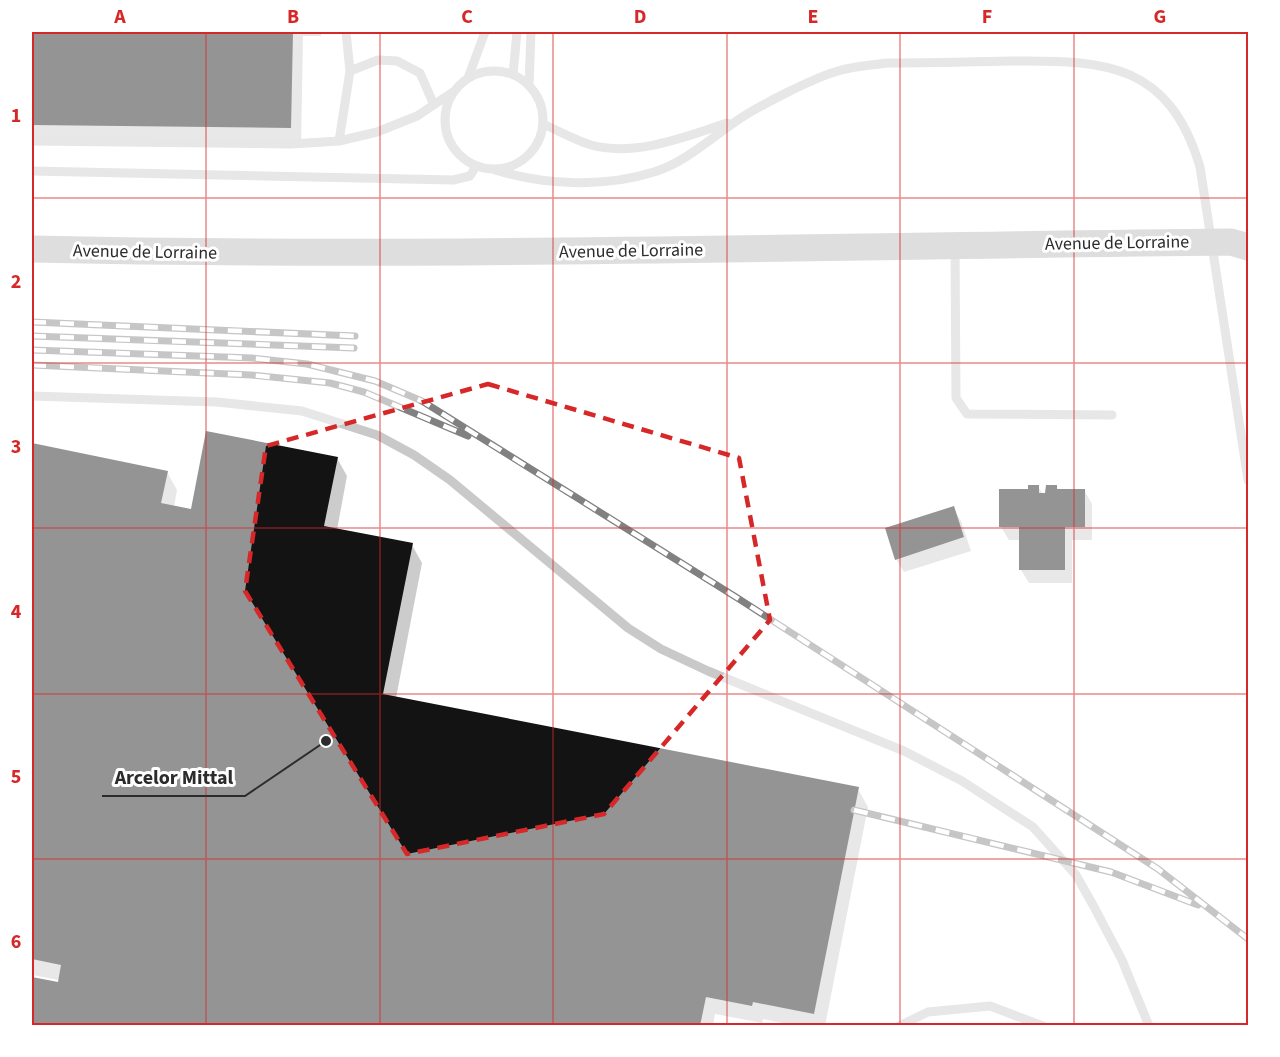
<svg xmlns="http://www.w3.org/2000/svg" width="1280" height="1057" viewBox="0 0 1280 1057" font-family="'Source Sans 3',sans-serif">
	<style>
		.shadow { fill: #0003 }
		.building { fill: #131313 }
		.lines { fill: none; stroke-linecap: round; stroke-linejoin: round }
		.service { stroke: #c9c9c9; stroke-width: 9 }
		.secondary { stroke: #b6b6b6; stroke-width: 27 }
		.rail-casing { stroke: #818181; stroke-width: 7 }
		.rail { stroke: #fff; stroke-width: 4.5; stroke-dasharray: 14; stroke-linecap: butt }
		.marked { fill: none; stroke: #d62828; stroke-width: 4.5; stroke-dasharray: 12 8; stroke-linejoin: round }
		.grid { fill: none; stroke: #d62828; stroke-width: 1.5; stroke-opacity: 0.55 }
		.labels { text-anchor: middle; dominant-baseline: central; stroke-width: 6; stroke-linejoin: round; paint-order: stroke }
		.street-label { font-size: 18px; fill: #2c2c2c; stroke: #fff }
		.leader { fill: none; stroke: #2c2c2c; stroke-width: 2 }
		.callout-dot { fill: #2c2c2c; stroke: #fff; stroke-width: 2 }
		.callout-label { font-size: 20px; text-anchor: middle; font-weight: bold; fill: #2c2c2c; stroke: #fff; stroke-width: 6; stroke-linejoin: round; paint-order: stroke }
		.neatline { fill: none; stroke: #d62828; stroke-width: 2 }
		.grid-label { font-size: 20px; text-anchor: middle; font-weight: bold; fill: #d62828 }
	</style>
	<rect width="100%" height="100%" fill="#fff"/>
	<!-- shadow -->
	<path class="shadow" d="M32,32h289v4h-18l-2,110 -269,-3z
		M32,445l135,27 10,18 -3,17 18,4 145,-53 10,18 -10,54 75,15 10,18 -26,135 462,91 10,18 -43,219h-29l-33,-7 -1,4 -47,-9 -2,12h-681v-48l27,5v-3l-27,-5z
		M1038,487l5,7h4l9,-7 2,3h26l8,14v36h-20v43h-43l-8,-13v-30h-12l-8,-13 29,-37z
		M953,508l8,13 10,30 -67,21 -8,-13z"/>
	<!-- building -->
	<path class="building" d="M32,32h261l-2,96 -259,-3z
		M206,431l132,26 -14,69 89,17 -30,151 476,93 -45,227 -61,-12 -1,4 -46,-9 -6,29h-668v-49l26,5 3,-17 -29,-6v-516l136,28 -7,32 30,6z
		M1028,485h11v8h6l1,-8h11v4h28v38h-20v43h-46v-43h-20v-38h29z
		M954,506l10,31 -69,23 -10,-32z"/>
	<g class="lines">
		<!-- service -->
		<path class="service" d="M445 120a49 49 0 1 1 98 0a49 49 0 1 1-98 0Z
			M350,71l28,-11 19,1 23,12 14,32
			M513,75l4,-43
			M468,78l17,-46
			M529,86l2,-54
			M543,124c16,7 32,16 48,21 43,12 95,-8 136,-22
			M32,141l259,3 48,-3 38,-9 40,-16 36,-24
			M339,141l11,-70 -4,-39
			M495,170c51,15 108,18 159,2 30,-9 56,-33 81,-50 23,-16 78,-44 103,-51 16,-5 34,-6 50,-8 42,0 83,-1 125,-2 94,-1 156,3 187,106l48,313
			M32,171l421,9 17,-4 6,-10
			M955,248l1,150 11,16 145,1
			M32,396l185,6 85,9 75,24 37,20 36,25 178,148 33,21 47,22 196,80 58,30 71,46 43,48 17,30 29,55 27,66
			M899,1026l29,-14 62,-6 53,20"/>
		<!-- secondary -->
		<path class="secondary" d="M32,249c399,9 799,-3 1199,-7l17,5"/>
		<defs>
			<path id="rail" d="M32,322l323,14
				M32,336l322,12
				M32,350l220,8 55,6 68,17 47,20 317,198 419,270 90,70
				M32,365l219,10 79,8 34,9 104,44
				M854,810l257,62 87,33"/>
		</defs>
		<!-- rail casing -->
		<use href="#rail" class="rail-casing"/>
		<!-- rail -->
		<use href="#rail" class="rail"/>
	</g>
	<!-- marked area -->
	<path d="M0 0H1280V1057H0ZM488,384l251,74 31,162 -166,194 -197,40 -162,-263 21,-145z" fill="#fff" fill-opacity=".55" fill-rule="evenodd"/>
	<path class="marked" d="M488,384l251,74 31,162 -166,194 -197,40 -162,-263 21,-145z"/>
	<!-- grid -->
	<path class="grid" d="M206,32v994M380,32v994M553,32v994M727,32v994M900,32v994M1074,32v994M32,198h1216M32,363h1216M32,528h1216M32,694h1216M32,859h1216"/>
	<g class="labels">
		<!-- street labels -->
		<g class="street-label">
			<text transform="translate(1117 243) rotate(-1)">Avenue de Lorraine</text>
			<text transform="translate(631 251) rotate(-1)">Avenue de Lorraine</text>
			<text transform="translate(145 252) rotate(1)">Avenue de Lorraine</text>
		</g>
	</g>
	<!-- callouts -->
	<path class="leader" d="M326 741L245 796H102"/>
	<circle class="callout-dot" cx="326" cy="741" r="6"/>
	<g class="callout-label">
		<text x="174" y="784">Arcelor Mittal</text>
	</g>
	<!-- border -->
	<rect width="1280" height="1057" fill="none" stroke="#ffffff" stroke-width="66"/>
	<rect x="33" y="33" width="1214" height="991" class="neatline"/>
	<g class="grid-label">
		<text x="120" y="23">A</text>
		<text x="293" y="23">B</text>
		<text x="467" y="23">C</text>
		<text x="640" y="23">D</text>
		<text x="813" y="23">E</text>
		<text x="987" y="23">F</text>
		<text x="1160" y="23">G</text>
		<text x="16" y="122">1</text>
		<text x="16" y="288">2</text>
		<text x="16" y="453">3</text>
		<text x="16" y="618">4</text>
		<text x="16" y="783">5</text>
		<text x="16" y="948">6</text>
	</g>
</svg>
